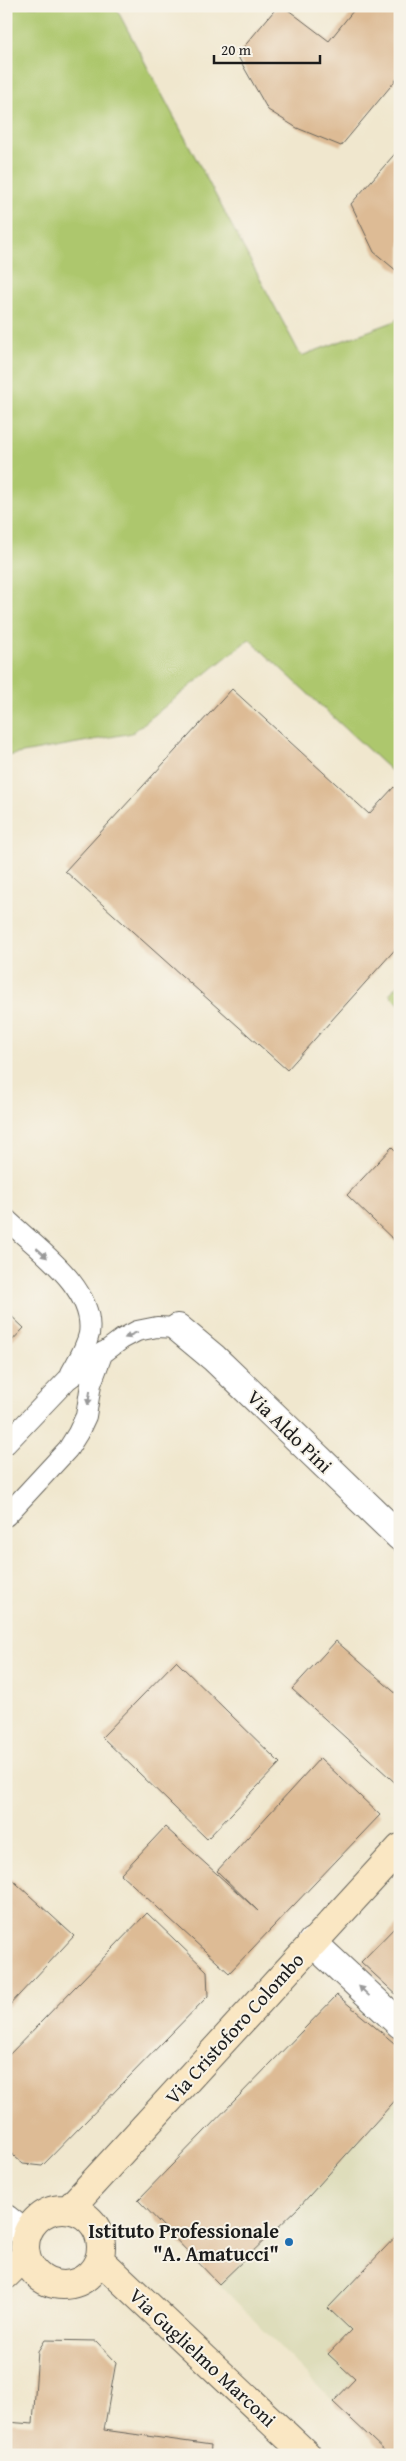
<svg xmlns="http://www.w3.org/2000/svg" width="406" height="2461" viewBox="0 0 406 2461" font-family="'Gentium Book Plus',serif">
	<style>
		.built { fill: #deddbb }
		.green { fill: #adc76d; stroke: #647244 }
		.building { fill: #ddbb95 }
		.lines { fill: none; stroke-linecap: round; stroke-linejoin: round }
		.lane-casing { stroke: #66635a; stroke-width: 22 }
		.street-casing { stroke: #66635a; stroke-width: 30 }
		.secondary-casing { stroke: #66635a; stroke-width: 30 }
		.lane { stroke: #fff; stroke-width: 20 }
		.street { stroke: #fff; stroke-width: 28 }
		.secondary { stroke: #fae7c3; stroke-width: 28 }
		.oneway { fill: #999 }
		.poi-dot { fill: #1f6fb2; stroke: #f7f3e8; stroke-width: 2 }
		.labels { text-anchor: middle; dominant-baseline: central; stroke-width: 4; stroke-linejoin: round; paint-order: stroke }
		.street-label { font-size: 20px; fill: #1c1c1c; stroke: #f7f3e8 }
		.poi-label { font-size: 20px; font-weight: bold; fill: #1c1c1c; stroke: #f7f3e8; text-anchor: end }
	</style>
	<rect width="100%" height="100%" fill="#f7f3e8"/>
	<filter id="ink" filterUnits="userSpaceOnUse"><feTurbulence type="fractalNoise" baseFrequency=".02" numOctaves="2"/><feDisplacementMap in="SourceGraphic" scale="10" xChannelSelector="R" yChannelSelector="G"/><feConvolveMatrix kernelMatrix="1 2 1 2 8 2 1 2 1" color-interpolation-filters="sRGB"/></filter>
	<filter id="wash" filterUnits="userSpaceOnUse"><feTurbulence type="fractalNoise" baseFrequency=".0096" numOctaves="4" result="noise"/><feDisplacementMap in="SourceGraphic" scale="20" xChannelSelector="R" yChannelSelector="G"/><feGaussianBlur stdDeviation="1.12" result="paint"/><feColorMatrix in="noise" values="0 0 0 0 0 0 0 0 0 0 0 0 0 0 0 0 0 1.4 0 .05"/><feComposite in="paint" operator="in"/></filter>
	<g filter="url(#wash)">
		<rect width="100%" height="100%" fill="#f0e7ce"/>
		<!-- built -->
		<path class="built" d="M337,1995l63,53v407l-67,-53 -195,-202z"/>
		<!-- green -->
		<path class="green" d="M6,6h109l186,350 92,-34 7,-5v462l-151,-140 -117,94 -126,23z
			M400,983v22l-11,-11z"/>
		<g id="blocks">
			<!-- building -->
			<path class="building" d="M278,6h5l46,35 28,-35h43v69l-59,71 -44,-18 -29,-18 -31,-55z
				M400,148v122l-2,2 -24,-20 -23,-48z
				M232,689l137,125 25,-27 6,6v151l-113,126 -222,-199z
				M392,1147l8,8v91l-53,-51z
				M6,1311l18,17 -18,19z
				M336,1641l64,56v90l-108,-98z
				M176,1661l104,102 -73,76 -105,-102z
				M320,1758l60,57 -151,158 -108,-99 44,-47 93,84 -41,-40z
				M6,1874l68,62 -68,73z
				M147,1913l60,58 1,25 -166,170 -19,-2 -17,-15v-91z
				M400,1922v76l-39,-36z
				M337,1995l63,53v47l-100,111 -81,78 -81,-84z
				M400,2232v223h-11l-56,-53 22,-23 -27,-25 23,-24 -23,-22z
				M45,2340l51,1 20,21 -12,68 107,15 -1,10h-204v-33l27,2 5,-73z"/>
		</g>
	</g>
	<g filter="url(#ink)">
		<use href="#blocks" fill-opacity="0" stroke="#66635a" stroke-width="1"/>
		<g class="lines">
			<defs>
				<path id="lane" d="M6,1219c30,29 90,69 83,115 -3,14 -11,26 -18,39
					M6,1444l61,-64 55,-41 15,-8 20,-4 21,1
					M6,1516l62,-67 10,-16 8,-17 5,-32 12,-32"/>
				<path id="street" d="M178,1328l36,30 186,179
					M312,1942l88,82
					M6,2219l20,16"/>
				<path id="secondary" d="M69,2209l331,-361
					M25 2247a38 38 0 1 1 76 0a38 38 0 1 1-76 0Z
					M99,2259l208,196
					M6,2275l20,-20"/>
			</defs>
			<!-- lane casing -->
			<use href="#lane" class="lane-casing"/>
			<!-- street casing -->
			<use href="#street" class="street-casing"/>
			<!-- secondary casing -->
			<use href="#secondary" class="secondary-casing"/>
			<!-- lane -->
			<use href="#lane" class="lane"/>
			<!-- street -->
			<use href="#street" class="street"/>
			<!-- secondary -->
			<use href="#secondary" class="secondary"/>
		</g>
		<!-- one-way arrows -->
		<defs><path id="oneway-solid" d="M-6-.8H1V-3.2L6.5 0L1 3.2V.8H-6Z" transform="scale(1.25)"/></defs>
		<g class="oneway">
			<use href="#oneway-solid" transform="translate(42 1253) rotate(42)"/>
			<use href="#oneway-solid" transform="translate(131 1335) rotate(155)"/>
			<use href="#oneway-solid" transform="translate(89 1398) rotate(99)"/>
			<use href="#oneway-solid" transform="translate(364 1991) rotate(-137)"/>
		</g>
	</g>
	<!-- markers -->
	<circle class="poi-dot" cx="289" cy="2242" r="5"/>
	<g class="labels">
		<!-- street labels -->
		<g class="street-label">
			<text transform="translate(290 1431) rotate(44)">Via Aldo Pini</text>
			<text transform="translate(234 2028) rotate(-48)">Via Cristoforo Colombo</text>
			<text transform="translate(203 2357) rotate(43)">Via Guglielmo Marconi</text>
		</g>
		<!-- poi labels -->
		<g class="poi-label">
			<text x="279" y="2230">Istituto Professionale<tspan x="279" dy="23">"A. Amatucci"</tspan></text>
		</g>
	</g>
	<!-- margin -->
	<rect width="406" height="2461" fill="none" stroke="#f7f3e8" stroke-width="25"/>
	<!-- scale -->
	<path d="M214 55v8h106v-8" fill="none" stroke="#1c1c1c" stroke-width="2.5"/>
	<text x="221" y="55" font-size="15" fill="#1c1c1c" stroke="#f7f3e8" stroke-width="4" paint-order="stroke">20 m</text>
</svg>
